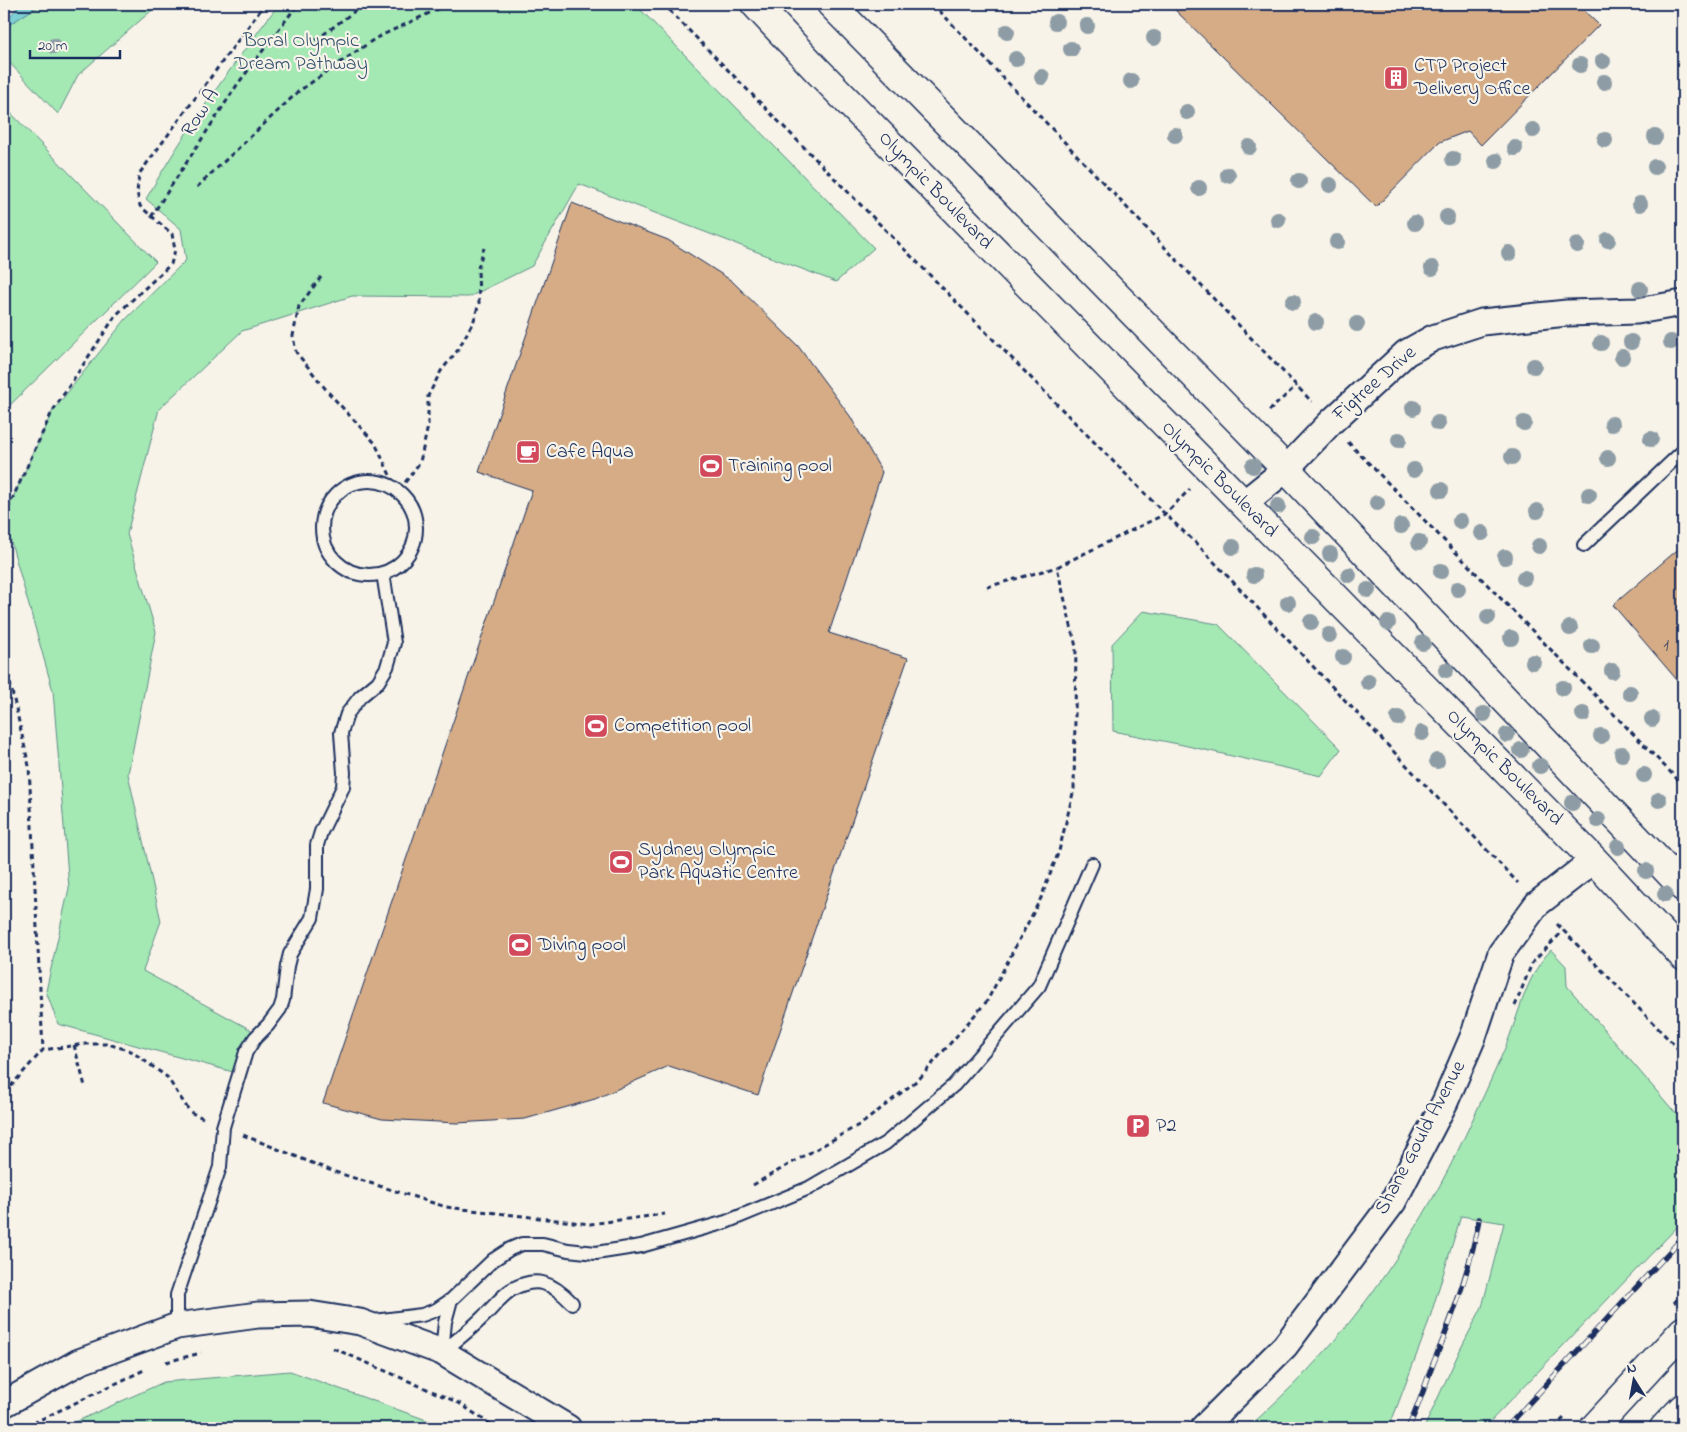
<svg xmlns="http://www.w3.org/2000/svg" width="1687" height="1432" viewBox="0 0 1687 1432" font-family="'Indie Flower',sans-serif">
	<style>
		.green { fill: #a4e8b3; stroke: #608c88 }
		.water { fill: #7dcfd3; stroke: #568fa4 }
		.building { fill: #d5ac86; stroke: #1b2f5e }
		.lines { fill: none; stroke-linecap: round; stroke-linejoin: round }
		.service-casing { stroke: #1b2f5e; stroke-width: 16 }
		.minor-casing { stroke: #1b2f5e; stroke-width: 29 }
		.tertiary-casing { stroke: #1b2f5e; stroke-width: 31 }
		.path { stroke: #1b2f5e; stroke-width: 3; stroke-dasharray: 5 4; stroke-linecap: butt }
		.service { stroke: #f7f3e8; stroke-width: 12 }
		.minor { stroke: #f7f3e8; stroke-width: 25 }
		.tertiary { stroke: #f7f3e8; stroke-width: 28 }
		.rail-casing { stroke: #1b2f5e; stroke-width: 5.5 }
		.rail { stroke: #f7f3e8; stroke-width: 4; stroke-dasharray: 11; stroke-linecap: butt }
		.tree { fill: #8d9ca5 }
		.labels { text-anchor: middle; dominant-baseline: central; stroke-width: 4.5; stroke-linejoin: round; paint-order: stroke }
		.number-label { font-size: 18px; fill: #4a4e68 }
		.park-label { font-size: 20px; fill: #36546f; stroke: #f7f3e8 }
		.poi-label { font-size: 20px; fill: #1b2f5e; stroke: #f7f3e8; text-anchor: start }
		.street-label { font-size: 20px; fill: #1b2f5e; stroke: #f7f3e8 }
	</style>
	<rect width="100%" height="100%" fill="#f7f3e8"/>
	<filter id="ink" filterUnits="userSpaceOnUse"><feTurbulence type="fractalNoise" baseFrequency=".02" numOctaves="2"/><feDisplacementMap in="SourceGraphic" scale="10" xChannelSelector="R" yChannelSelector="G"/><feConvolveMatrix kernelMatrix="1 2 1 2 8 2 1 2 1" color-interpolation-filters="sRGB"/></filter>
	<g filter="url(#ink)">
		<!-- green -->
		<path class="green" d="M41,4h118l-81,71 -20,39 -54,-57v-29z
			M279,4h356l239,244 -38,34 -257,-98 -47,82 -63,31 -117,-1 -110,35 -83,78 -32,125 29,98 -28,142 33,147 -18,50 112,61 -22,40 -175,-48 -12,-33 23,-103 -16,-197 -49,-174 48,-105 73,-92 61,-60 -5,-31 -35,-30c39,-69 85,-132 133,-195z
			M4,106l152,156 -152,149z
			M1143,611l75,13 123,125 -20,27 -138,-31 -70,-14 -1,-87z
			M1551,950l15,16 1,20 116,136v99l-199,207h-60l36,-78 22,-43 22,-84 -43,-7 -34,111 -38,101h-141c20,-19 41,-38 60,-58 64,-68 116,-148 156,-232 14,-30 28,-60 41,-90 14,-33 21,-73 46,-98z
			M290,1371l159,57h-387l102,-46z"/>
		<!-- water -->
		<path class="water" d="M21,4h20l-37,24v-6z"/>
		<!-- building -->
		<path class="building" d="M1173,4h404l22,21 -118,120 -13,-14 -28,11 -64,65 -205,-201z
			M572,203l96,37 64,41 66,65 52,70 32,56 -53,161 79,25 -150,437 -89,-29 -74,33 -70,20 -68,4 -75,-4 -59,-16 209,-613 -53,-18z
			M1683,545v142l-70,-82z"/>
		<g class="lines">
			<defs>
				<path id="service" d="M322 528a47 47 0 1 1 94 0a47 47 0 1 1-94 0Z
					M1584,545l99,-94
					M374,1321l48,-6 14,-5 15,-10 42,-40 17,-11 12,-5h21l25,6 28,3 45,-7 85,-24 83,-34 77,-45 68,-58 85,-99 53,-122
					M177,1326v-31l43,-128 3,-40 23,-75 9,-14 13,-13 12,-16 3,-9 4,-34 3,-12 22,-36 5,-29v-44l4,-13 22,-45 1,-14 -3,-40 6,-19 13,-17 18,-15 9,-15 7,-24 -11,-70
					M442,1352c14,-11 28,-22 41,-35 9,-8 17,-20 28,-27 25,-15 42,-7 61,13
					M442,1352l3,-30 6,-22"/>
				<path id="minor" d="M1243,504l43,-35 45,-47 75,-69 27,-15 49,-16 85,-9 70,-2 46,-8
					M4,1404l75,-42 98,-36 81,-11 51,-1 51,8 82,30 126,76
					M1203,1428l82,-82 108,-144 52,-100 28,-65 28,-84 36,-49 57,-44"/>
				<path id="tertiary" d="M755,4l61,65 778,791 89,96
					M831,4l455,465 397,418
					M1594,1428l89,-97
					M1664,1428l19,-20"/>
			</defs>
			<!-- service casing -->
			<use href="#service" class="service-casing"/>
			<!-- minor casing -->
			<use href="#minor" class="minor-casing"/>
			<!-- tertiary casing -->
			<use href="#tertiary" class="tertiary-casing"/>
			<!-- path -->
			<path class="path" d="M663,4l502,510 34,32 319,337
				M933,4l379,398
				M316,40l48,-36
				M197,187l102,-96 77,-53 73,-34
				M151,217l86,-132 61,-81
				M321,277l-22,29 -6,30 3,16 32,40 47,51 23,49 22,-30 8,-36v-30l13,-25 17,-21 16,-30 5,-17 -1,-35 6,-20
				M1269,411l28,-26
				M1348,442l335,343
				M4,517l48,-105 64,-97 55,-51 4,-14 -3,-16 -32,-28 -3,-14 2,-18 126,-170
				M987,587l70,-20
				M4,656l25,110 14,284
				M1557,924l126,130
				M1515,1006l17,-43 31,-32
				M74,1045l11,41
				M4,1103l5,-15 34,-38 42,-6h23l23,7 36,26 23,35 13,6
				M243,1135l89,36 114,36 144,17 75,-10
				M753,1185l111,-63 56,-44 67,-77 54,-103 18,-47 15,-62 2,-142 -19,-80 108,-53 25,-25
				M1674,1303l9,-10
				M333,1348l126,55 37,25
				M166,1362l35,-9
				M25,1427l119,-57
				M1554,1428l12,-12"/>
			<!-- service -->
			<use href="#service" class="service"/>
			<!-- minor -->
			<use href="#minor" class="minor"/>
			<!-- tertiary -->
			<use href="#tertiary" class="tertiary"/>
			<defs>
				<path id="rail" d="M1408,1428c10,-20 17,-43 25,-64 20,-47 37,-94 46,-145
					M1506,1428l177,-191"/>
			</defs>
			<!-- rail casing -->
			<use href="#rail" class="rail-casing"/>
			<!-- rail -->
			<use href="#rail" class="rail"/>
		</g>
		<!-- trees -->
		<g class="tree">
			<circle cx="1056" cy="22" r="8"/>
			<circle cx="1087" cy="26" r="8"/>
			<circle cx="1007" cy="32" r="8"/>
			<circle cx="1154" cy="38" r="8"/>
			<circle cx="54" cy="46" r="8"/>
			<circle cx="1071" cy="49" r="8"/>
			<circle cx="1016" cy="59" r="8"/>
			<circle cx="1603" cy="61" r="8"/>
			<circle cx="1580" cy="65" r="8"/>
			<circle cx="1042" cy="77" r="8"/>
			<circle cx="1131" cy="81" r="8"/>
			<circle cx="1604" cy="82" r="8"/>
			<circle cx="1187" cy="112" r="8"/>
			<circle cx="1533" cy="130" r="8"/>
			<circle cx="1175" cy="135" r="8"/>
			<circle cx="1655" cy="137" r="8"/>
			<circle cx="1605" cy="140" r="8"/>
			<circle cx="1249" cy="147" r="8"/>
			<circle cx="1515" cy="148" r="8"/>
			<circle cx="1453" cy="159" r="8"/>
			<circle cx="1496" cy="161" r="8"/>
			<circle cx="1655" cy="167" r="8"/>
			<circle cx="1228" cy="175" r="8"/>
			<circle cx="1299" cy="181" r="8"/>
			<circle cx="1330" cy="185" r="8"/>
			<circle cx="1199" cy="188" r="8"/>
			<circle cx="1640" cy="204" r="8"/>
			<circle cx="1447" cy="217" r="8"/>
			<circle cx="1278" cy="220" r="8"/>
			<circle cx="1415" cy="223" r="8"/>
			<circle cx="1608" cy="240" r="8"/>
			<circle cx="1337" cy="242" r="8"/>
			<circle cx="1577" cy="245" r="8"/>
			<circle cx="1509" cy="253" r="8"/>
			<circle cx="1432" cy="268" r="8"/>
			<circle cx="1640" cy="289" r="8"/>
			<circle cx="1293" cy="302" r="8"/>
			<circle cx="1316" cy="322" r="8"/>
			<circle cx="1357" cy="324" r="8"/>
			<circle cx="1631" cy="342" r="8"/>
			<circle cx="1671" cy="342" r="8"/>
			<circle cx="1601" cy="343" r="8"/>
			<circle cx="1622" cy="357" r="8"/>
			<circle cx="1534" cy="366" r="8"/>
			<circle cx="1413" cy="408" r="8"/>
			<circle cx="1438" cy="423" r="8"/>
			<circle cx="1524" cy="423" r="8"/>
			<circle cx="1612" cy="424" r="8"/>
			<circle cx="1651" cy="439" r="8"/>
			<circle cx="1399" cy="440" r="8"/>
			<circle cx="1512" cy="457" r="8"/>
			<circle cx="1608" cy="458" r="8"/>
			<circle cx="1253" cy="466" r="8"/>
			<circle cx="1414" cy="470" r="8"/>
			<circle cx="1441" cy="490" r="8"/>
			<circle cx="1589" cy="495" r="8"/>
			<circle cx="1377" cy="503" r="8"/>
			<circle cx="1278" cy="506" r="8"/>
			<circle cx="1537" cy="511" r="8"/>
			<circle cx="1460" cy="521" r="8"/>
			<circle cx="1401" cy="526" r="8"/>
			<circle cx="1482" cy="533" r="8"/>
			<circle cx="1313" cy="537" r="8"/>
			<circle cx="1419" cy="542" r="8"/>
			<circle cx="1539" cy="546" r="8"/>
			<circle cx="1233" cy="547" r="8"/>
			<circle cx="1330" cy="554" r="8"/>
			<circle cx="1505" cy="557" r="8"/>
			<circle cx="1441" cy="571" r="8"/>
			<circle cx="1254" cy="575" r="8"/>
			<circle cx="1349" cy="575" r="8"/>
			<circle cx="1524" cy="578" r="8"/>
			<circle cx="1458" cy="589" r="8"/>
			<circle cx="1368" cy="590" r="8"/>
			<circle cx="1288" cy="603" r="8"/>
			<circle cx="1488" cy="617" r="8"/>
			<circle cx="1311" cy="622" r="8"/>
			<circle cx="1388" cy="623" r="8"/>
			<circle cx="1570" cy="628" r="8"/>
			<circle cx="1329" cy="635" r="8"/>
			<circle cx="1511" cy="638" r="8"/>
			<circle cx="1423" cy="643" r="8"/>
			<circle cx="1592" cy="646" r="8"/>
			<circle cx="1343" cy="657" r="8"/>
			<circle cx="1533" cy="662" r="8"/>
			<circle cx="1446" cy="670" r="8"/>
			<circle cx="1612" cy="671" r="8"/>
			<circle cx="1368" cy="682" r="8"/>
			<circle cx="1563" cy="688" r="8"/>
			<circle cx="1630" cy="693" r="8"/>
			<circle cx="1484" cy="714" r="8"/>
			<circle cx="1583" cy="714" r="8"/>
			<circle cx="1398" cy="718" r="8"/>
			<circle cx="1652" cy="719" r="8"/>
			<circle cx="1422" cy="733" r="8"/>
			<circle cx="1507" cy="735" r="8"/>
			<circle cx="1601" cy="736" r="8"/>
			<circle cx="1521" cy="750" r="8"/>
			<circle cx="1622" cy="754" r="8"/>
			<circle cx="1437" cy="761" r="8"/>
			<circle cx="1540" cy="766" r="8"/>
			<circle cx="1644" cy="775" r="8"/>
			<circle cx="1659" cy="800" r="8"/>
			<circle cx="1572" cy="803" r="8"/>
			<circle cx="1598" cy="820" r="8"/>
			<circle cx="1618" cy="847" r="8"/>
			<circle cx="1646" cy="871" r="8"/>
			<circle cx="1665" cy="894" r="8"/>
		</g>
	</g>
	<!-- icons -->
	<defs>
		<symbol id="building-square" viewBox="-11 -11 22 22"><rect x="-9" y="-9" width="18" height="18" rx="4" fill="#d1495b" stroke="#f7f3e8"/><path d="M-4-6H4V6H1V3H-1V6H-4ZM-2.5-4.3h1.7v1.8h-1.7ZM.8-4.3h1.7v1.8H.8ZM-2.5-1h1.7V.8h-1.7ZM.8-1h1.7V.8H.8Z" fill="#fff"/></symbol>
		<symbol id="cafe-square" viewBox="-11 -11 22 22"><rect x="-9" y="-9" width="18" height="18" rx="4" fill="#d1495b" stroke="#f7f3e8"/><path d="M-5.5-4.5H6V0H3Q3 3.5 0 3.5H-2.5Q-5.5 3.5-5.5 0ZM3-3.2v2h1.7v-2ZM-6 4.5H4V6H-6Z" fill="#fff"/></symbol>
		<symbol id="stadium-square" viewBox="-11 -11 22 22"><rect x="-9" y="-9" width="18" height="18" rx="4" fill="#d1495b" stroke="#f7f3e8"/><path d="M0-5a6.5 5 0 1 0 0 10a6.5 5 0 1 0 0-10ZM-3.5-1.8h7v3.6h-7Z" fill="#fff"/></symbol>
		<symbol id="parking-square" viewBox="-11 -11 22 22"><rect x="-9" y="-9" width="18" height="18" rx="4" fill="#d1495b" stroke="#f7f3e8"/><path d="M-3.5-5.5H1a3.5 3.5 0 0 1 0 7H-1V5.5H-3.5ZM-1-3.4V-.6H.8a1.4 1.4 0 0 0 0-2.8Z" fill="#fff"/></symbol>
	</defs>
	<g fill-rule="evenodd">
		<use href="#building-square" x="1382" y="64" width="28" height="28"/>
		<use href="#cafe-square" x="514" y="438" width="28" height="28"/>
		<use href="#stadium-square" x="697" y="452" width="28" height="28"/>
		<use href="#stadium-square" x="582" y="712" width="28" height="28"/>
		<use href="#stadium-square" x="607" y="848" width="28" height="28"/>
		<use href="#stadium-square" x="506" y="931" width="28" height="28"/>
		<use href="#parking-square" x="1124" y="1112" width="28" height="28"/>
	</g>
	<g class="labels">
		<!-- number labels -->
		<g class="number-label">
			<text x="1666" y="646">1</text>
		</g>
		<!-- park labels -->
		<g class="park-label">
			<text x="301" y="41">Boral Olympic<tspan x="301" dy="23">Dream Pathway</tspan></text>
		</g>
		<!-- poi labels -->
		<g class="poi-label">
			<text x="1414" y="66">CTP Project<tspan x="1414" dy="23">Delivery Office</tspan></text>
			<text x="546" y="452">Cafe Aqua</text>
			<text x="728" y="466">Training pool</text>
			<text x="614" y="726">Competition pool</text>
			<text x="638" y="850">Sydney Olympic<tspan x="638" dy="23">Park Aquatic Centre</tspan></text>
			<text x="538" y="945">Diving pool</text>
			<text x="1156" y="1126">P2</text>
		</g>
		<!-- street labels -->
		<g class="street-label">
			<text transform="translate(201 113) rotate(-57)">Row A</text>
			<text transform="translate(935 191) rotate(46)">Olympic Boulevard</text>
			<text transform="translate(1375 384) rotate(-41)">Figtree Drive</text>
			<text transform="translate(1219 480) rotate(45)">Olympic Boulevard</text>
			<text transform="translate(1504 768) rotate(45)">Olympic Boulevard</text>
			<text transform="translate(1421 1138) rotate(-62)">Shane Gould Avenue</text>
		</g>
	</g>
	<!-- margin -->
	<rect width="1687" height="1432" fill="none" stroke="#f7f3e8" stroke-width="20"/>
	<rect x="10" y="10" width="1667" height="1412" fill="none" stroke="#1b2f5e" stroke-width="2" filter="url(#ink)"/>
	<!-- north arrow -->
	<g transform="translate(1634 1380) rotate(349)" stroke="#f7f3e8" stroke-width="4" paint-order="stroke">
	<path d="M0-4L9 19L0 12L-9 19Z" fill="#1b2f5e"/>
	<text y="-8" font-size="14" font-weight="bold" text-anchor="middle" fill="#1b2f5e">N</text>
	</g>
	<!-- scale -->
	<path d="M30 50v8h90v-8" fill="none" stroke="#1b2f5e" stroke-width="2.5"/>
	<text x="38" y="50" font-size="15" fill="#1b2f5e" stroke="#f7f3e8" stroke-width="4" paint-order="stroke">20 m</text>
</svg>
